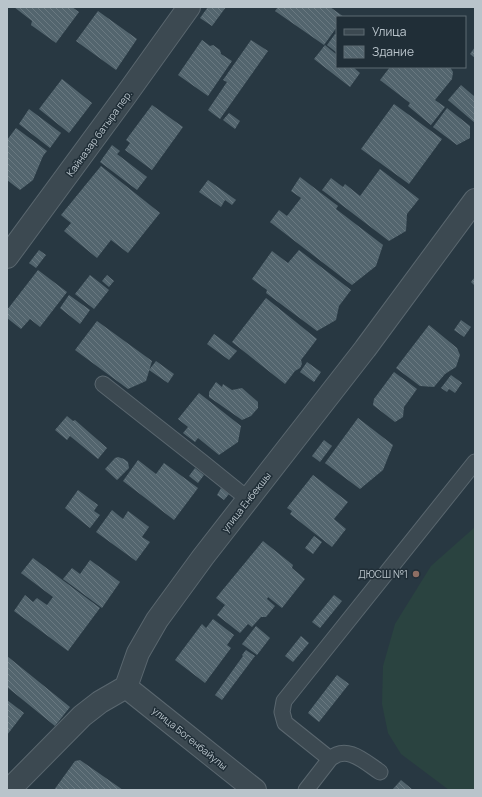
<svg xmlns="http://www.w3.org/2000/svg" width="482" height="797" viewBox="0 0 482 797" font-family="Manrope,sans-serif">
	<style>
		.grass { fill: #2a4340 }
		.building { fill: url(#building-back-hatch) }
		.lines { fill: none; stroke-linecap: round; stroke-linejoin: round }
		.lane-casing { stroke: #5a676f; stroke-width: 17 }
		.street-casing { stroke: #5a676f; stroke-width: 24 }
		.lane { stroke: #3c4951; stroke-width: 15 }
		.street { stroke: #3c4951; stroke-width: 22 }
		.education-dot { fill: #8d6e63; stroke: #202e37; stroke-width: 1.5 }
		.labels { text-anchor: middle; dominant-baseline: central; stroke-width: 3; stroke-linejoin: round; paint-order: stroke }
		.street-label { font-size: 10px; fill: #b9c4cb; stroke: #202e37 }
		.poi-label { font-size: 10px; fill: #b9c4cb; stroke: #202e37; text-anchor: end }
	</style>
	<defs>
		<pattern id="building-back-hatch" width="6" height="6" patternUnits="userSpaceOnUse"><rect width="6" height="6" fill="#53656e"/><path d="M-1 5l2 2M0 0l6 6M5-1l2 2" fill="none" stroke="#6a7981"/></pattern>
	</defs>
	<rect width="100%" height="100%" fill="#283842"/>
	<!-- grass -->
	<path class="grass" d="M475,527v263h-26l-48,-36 -13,-21 -6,-29 1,-38 12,-42 36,-58z"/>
	<!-- building -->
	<path class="building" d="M14,7h58l7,5 -23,31 -25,-18 1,-4z
		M208,7h18l-14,19 -12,-8z
		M278,7h52l14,10h-7v10l-13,18 -49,-34z
		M98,11l39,28 -21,31 -40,-29z
		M335,34l2,1v18l-10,-8z
		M202,40l8,6 3,-1 7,5 1,4 11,7 -24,35 -30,-21z
		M251,40l17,11 -48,68 -12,-9 19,-28 -4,-2z
		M325,45l12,10v12h16l7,6 -10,14 -36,-28z
		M475,47v11l-5,-4z
		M390,67h60l3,5 -1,7 -17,21 10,7 -14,18 -23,-19 2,-3 -30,-23z
		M62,79l30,24 -23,30 -30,-24z
		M461,85l14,12v26l-27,-23z
		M394,104l48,35 -33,45 -48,-35z
		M152,105l31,22 -31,43 -27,-20 5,-7 -4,-3z
		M447,108l23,18v12l-13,7 -24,-18z
		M29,109l32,24 -11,15 -31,-24z
		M229,113l11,8 -5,8 -12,-9z
		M16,128l31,23 -4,5 -10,24 -13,10 -13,-10v-40z
		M112,145l8,6 -3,3 30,23 -10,13 -37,-28z
		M101,166l59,47 -32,40 -17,-13 -14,18 -33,-27 7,-8 -10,-8z
		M380,169l39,30 -12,15 -1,17 -17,10 -67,-51 9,-12 12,9 2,-3 15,12z
		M300,177l38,29 -2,3 47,36 -7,21 -24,19 -82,-63 9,-12 8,6 14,-18 -10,-7z
		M208,180l28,20 -4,5 -7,-5 -4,7 -22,-15z
		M39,250l7,5 -10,13 -7,-5z
		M299,250l52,40 -12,16 -3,14 -19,11 -51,-38 1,-3 -15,-11 20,-28 16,12z
		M38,270l29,22 -27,35 -10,-8 -9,10 -14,-11v-8z
		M90,275l19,15 -15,19 -19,-15z
		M107,275l7,6 -5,6 -7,-6z
		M475,277v9l-4,-4z
		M69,295l21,15 -10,14 -20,-16z
		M266,298l51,41 -16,21 1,4 -2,4 -5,3 -10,13 -53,-42z
		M461,320l10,7 -7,10 -10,-7z
		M97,321l55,40 -6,20 -18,8 -53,-39z
		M429,325l28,23 3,7 -4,12 -11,7 -11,13 -14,-1 -24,-18z
		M214,334l23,17 -8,9 -22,-16z
		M156,361l18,13 -6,9 -19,-13z
		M307,362l14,10 -7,10 -14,-10z
		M394,372l23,17 -13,18 -1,10 -8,5 -22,-17 1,-6z
		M451,375l11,8 -7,10 -6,-4 -2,3 -6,-4z
		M216,382l6,5 1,-3 9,6 10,-2 16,14v6l-7,8 -9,4 -33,-23v-5z
		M199,393l42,33 -3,16 -19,13 -21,-17 -3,4 -12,-9 5,-6 -10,-8z
		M67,416l6,5 2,-1 32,28 -9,11 -28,-23 -3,4 -12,-10z
		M358,418l35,27 -10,25 -23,19 -35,-26z
		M324,440l8,6 -12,16 -8,-6z
		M118,457l6,2 4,3 1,6 -12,12 -12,-11 10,-11z
		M138,460l18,14 8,-11 34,25 -24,32 -51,-39z
		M195,468l9,7 -6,8 -9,-7z
		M313,475l35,27 -14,17 12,10 -14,18 -42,-33 2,-3 -5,-3z
		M221,488l8,6 -5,6 -7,-5z
		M78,490l20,15 -4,6 6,4 -10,13 -25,-20z
		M112,510l11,9 5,-8 21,16 -7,10 8,5 -14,19 -40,-29z
		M314,536l8,6 -9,12 -8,-6z
		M263,541l30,24 -1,3 13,11 -23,29 -14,-11 -1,2 8,7 -9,11h-5l-9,10 -4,-3 -8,9 -23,-18 8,-10 -9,-7z
		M33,558l67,50 -32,43 -54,-40 11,-16 8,7 4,-4 10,7 6,-8 -32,-24z
		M90,560l30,22 -18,26 -39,-29 9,-11 8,6z
		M334,595l8,6 -22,27 -8,-6z
		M213,619l21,16 -7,10 4,3 -26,35 -30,-23 27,-36 4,4z
		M256,626l14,12 -13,17 -15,-11z
		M301,636l8,7 -16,19 -8,-6z
		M246,650l9,6 -33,44 -7,-5 28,-39 -1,-1z
		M7,656l63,51 -15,19 -48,-39z
		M337,675l12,9 -30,38 -11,-9z
		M7,700l17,13 -17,22z
		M80,760l43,30h-69l21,-29z
		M401,780l12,10h-21z"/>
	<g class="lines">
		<defs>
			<path id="lane" d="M103,384l99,78 46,37
				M330,759c17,-15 35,3 50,13
				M306,790l24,-31 -45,-36 -3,-11 2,-11 191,-239"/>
			<path id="street" d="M7,257l119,-162 63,-88
				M126,687l129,103
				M9,790l73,-74 18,-14 26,-15 12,-34 19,-33 46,-63 162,-208 110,-149"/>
		</defs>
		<!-- lane casing -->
		<use href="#lane" class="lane-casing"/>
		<!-- street casing -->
		<use href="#street" class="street-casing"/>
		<!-- lane -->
		<use href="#lane" class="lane"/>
		<!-- street -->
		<use href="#street" class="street"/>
	</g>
	<!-- markers -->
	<circle class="education-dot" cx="416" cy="574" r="4"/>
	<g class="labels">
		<!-- street labels -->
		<g class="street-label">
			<text transform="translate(99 133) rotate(-54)">Кайназар батыра пер.</text>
			<text transform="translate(246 502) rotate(-52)">улица Енбекшы</text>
			<text transform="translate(190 738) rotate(39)">улица Богенбайулы</text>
		</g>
		<!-- poi labels -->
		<g class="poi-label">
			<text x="408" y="574">ДЮСШ №1</text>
		</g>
	</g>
	<!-- border -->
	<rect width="482" height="797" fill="none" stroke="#b9c4cb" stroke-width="16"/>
	<!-- legend -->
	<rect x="336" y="16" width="130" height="52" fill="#202e37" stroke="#5d6a72"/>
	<rect x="344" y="29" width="20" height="6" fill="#3c4951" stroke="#5d6a72"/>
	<text x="372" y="36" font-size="12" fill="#b9c4cb">Улица</text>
	<rect x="344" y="46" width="20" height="12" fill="url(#building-back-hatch)" stroke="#5d6a72"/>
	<text x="372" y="56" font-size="12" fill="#b9c4cb">Здание</text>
</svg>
